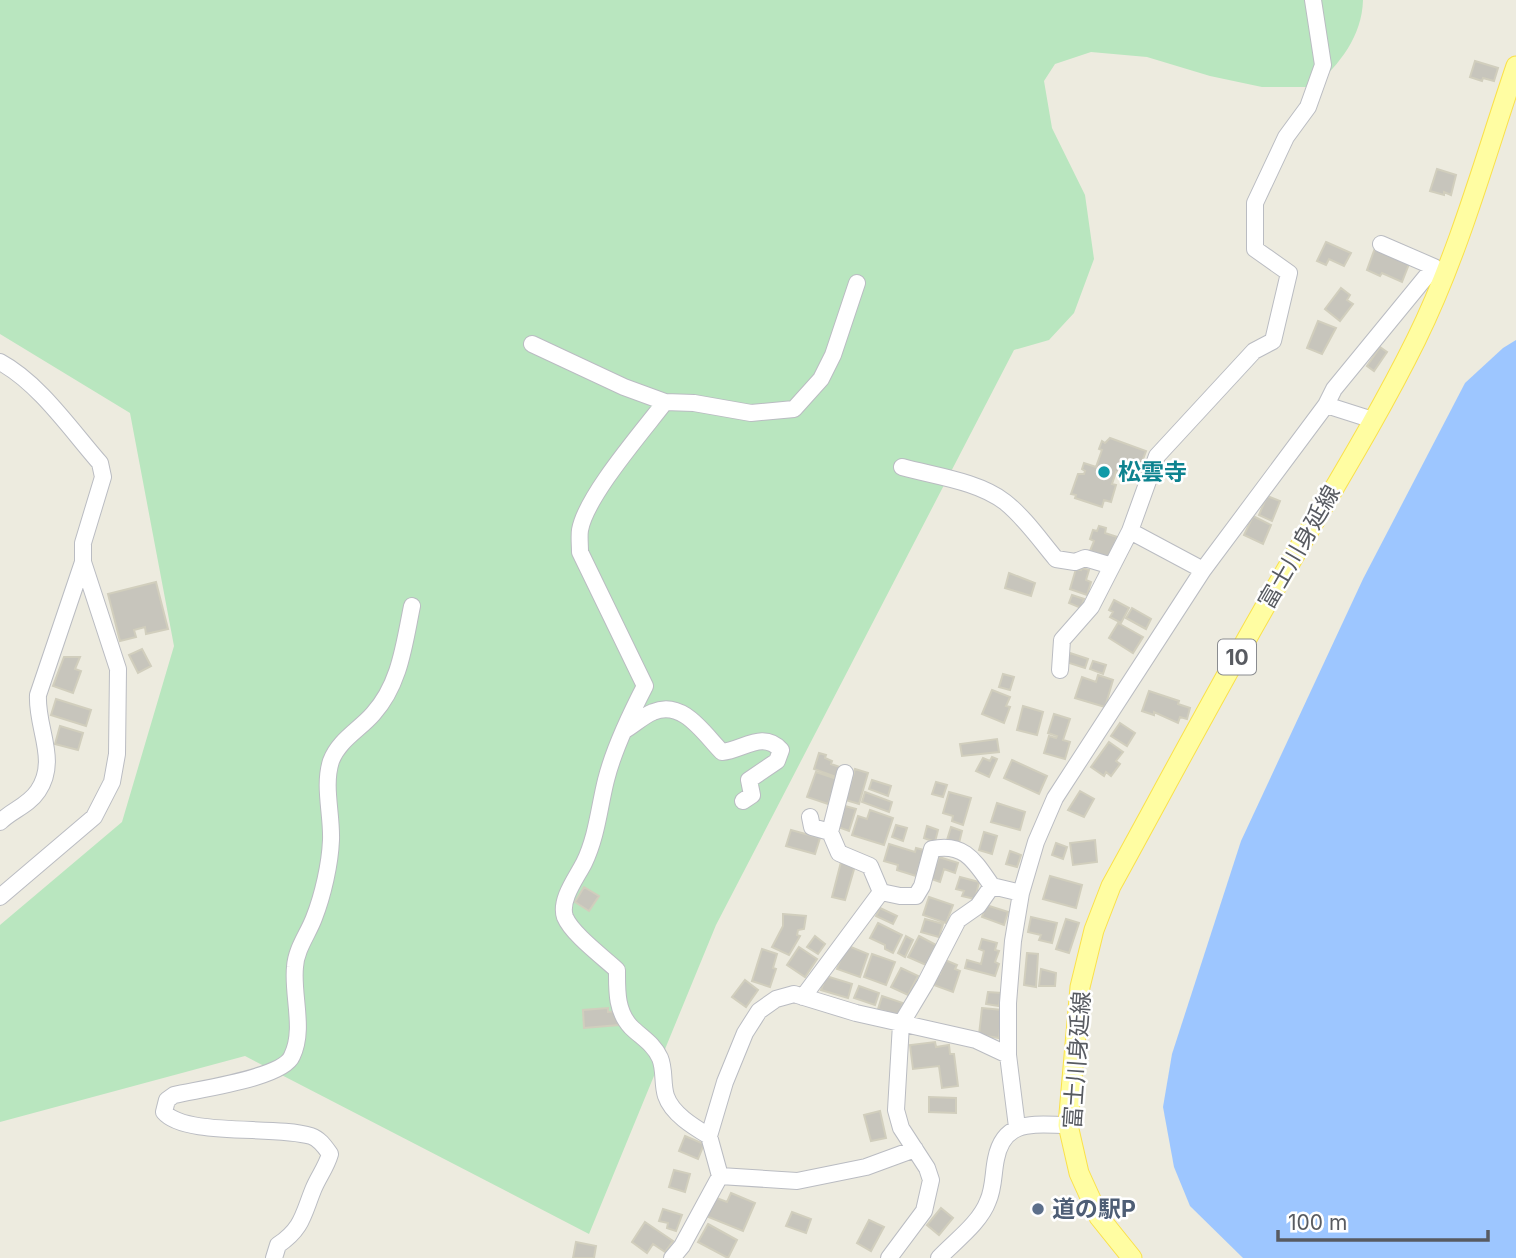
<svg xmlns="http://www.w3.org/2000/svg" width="1516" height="1258" viewBox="0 0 1516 1258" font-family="Inter,'Noto Sans JP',sans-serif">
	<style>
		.green { fill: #b9e6bf }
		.water { fill: #9dc6ff }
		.building { fill: #c7c5bc; stroke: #d1cebd; stroke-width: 2 }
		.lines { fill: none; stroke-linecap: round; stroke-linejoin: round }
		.minor-casing { stroke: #babcc2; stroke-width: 18 }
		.major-casing { stroke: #fae14b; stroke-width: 21 }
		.minor { stroke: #fff; stroke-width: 16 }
		.major { stroke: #fffda2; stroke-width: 19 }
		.culture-dot { fill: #0f9aa8; stroke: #fff; stroke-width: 2.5 }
		.service-dot { fill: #5c6f8a; stroke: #fff; stroke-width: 2.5 }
		.labels { text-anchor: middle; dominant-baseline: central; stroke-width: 5; stroke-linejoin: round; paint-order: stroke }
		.shield { fill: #fff; stroke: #8a8c90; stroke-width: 2 }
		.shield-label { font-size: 21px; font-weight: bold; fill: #585b61 }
		.culture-label { font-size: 23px; font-weight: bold; fill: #0d838f; stroke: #fff; text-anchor: start }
		.street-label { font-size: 23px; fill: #585b61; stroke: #fff }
		.service-label { font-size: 23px; font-weight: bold; fill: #4e5e75; stroke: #fff; text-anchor: start }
	</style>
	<rect width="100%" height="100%" fill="#edebdf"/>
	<!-- green -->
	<path class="green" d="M0,0h1363c-1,36 -23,64 -49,87h-52l-52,-11 -63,-19 -56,-5 -36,12 -11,17 8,47 33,67 9,64 -20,54 -25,27 -35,10 -298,575 -127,309 -344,-178 -245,66v-197l122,-103 52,-176 -44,-233 -130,-79z"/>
	<!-- water -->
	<path class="water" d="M1516,340v918h-273l-53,-52 -16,-39 -11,-60 9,-53 69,-213 122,-262 102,-196 38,-35z"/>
	<!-- building -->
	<path class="building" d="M1475,61l23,7 -4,13 -11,-3 -1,3 -12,-4z
		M1437,169l19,6 -5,20 -7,-3v3l-14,-4z
		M1326,242l25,11 -7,13 -15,-7 -3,6 -9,-4z
		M1375,248l34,16 -7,18 -20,-9 -2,3 -13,-6z
		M1341,288l9,7 -3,5 6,4 -13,17 -15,-12z
		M1318,321l18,7 -14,26 -15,-6z
		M1380,347l7,5 -13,19 -7,-5z
		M1110,438l36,13 -7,19 -14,-5 -3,9 -6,-2 -4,12 4,1 -5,17 -7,-2 -2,7 -27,-9 1,-3 -5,-1 7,-20h6l1,-3 -3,-2 2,-6 12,4 6,-17 -3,-1 3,-8 3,2z
		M1267,496l13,5 -8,20 -13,-6z
		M1253,516l18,9 -8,19 -19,-9z
		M1099,526l7,2 -1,5 12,4 -7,21 -20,-7 4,-10 -4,-2 3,-9 4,1z
		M1082,568l7,2 -3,10 5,2 -4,13 -17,-6 6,-20 5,1z
		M1009,573l26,10 -4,13 -26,-8z
		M156,582l12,47 -22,5 -1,-7 -11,3 2,7 -16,4 -12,-47z
		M1072,595l12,4 -3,9 -12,-5z
		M1114,600l15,8 -8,15 -11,-6 3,-5 -4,-2z
		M1132,608l19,11 -5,10 -20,-11z
		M1118,623l25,14 -10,16 -24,-15z
		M142,649l9,17 -13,7 -9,-18z
		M1070,653l18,6 -3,9 -19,-6z
		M64,657h16l-5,12 6,2 -8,22 -20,-7z
		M1093,661l13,4 -3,9 -13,-5z
		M1003,674l11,3 -4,13 -11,-3z
		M1098,675l15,5 -8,27 -30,-9 7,-21 14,5z
		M992,690l18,7 -4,9 4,1 -6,16 -22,-9z
		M1149,691l30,10 -1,3 12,4 -3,11 -7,-2 -2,6 -24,-11v3l-12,-4z
		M56,699l35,11 -5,16 -35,-11z
		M1023,706l20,6 -6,23 -20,-5z
		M1054,714l16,5 -7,21 7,2 -5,17 -21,-6 5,-17 7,2 1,-2 -9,-3z
		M1120,723l15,10 -8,13 -16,-10z
		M60,726l23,7 -5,17 -23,-6z
		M997,739l2,13 -37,4 -2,-12z
		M1109,742l14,10 -7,9 4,3 -9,12 -5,-4 -2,4 -13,-9z
		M819,753l7,2 -1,3 7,3 -1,3 9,3 -4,10 -22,-8z
		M992,757l5,2 -8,18 -13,-6 7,-13 7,3z
		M1012,760l35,16 -8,18 -35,-16z
		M855,769l13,4 -9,31 -13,-4z
		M816,772l21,7 -9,25 -21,-7z
		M872,780l19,6 -3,10 -19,-7z
		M936,782l11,3 -4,12 -11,-3z
		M1080,791l14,8 -10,18 -16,-7z
		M865,792l27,10 -3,10 -27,-10z
		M949,792l22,6 -8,27 -11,-4 1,-5 -10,-3z
		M997,803l28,9 -5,18 -29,-8z
		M845,806l11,3 -7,22 -11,-4z
		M870,810l23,8 -9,27 -32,-10 6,-19 9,3z
		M896,825l11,3 -4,13 -11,-4z
		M927,826l11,4 -3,12 -11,-4z
		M951,827l11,4 -3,12 -12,-3z
		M791,830l29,8 -5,16 -29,-8z
		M984,832l13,4 -5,18 -13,-4z
		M1095,840l2,22 -24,3 -3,-22z
		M1056,843l11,4 -4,12 -11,-4z
		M889,844l26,8 1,-4 8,2 -8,26 -19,-6 1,-5 -14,-4z
		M1010,851l11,4 -4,12 -11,-3z
		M939,857l19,6 -3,10 -11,-4 -4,13 -9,-3z
		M841,862l14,4 -10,34 -13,-3z
		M1050,876l32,9 -6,23 -33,-9z
		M960,877l19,5 -4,17 -13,-3 2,-5 -8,-2z
		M584,887l15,9 -10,15 -14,-9z
		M929,897l24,8 -7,18 -23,-8z
		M986,905l22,7 -4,13 -22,-8z
		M880,908l17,8 -4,8 -17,-8z
		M783,914l23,2 -2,13 -6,1 -1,5 3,1 -11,19 -17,-8 11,-21z
		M1031,917l26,6 -5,20 -13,-3 2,-5 -13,-3z
		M925,919l18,5 -4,13 -18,-5z
		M1066,919l13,4 -10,30 -13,-4z
		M878,923l24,12 -9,18 -8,-4v-4l-15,-7z
		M815,936l10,8 -7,10 -11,-7z
		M906,936l7,4 -8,17 -7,-4z
		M919,936l17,9 -10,20 -18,-8z
		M982,939l15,4 -2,7 4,1 -4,11 4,2 -4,12 -30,-8 2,-8 14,4 3,-13 -5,-2z
		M846,945l22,9 -8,23 -23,-8z
		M799,947l18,12 -12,18 -18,-12z
		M762,949l15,5 -4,14 3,1 -6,18 -18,-6z
		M1027,953l11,1 -2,33 -12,-2z
		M872,954l23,8 -9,23 -22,-8z
		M945,960l12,5 -2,4 5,2 -7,21 -22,-8 4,-12 5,2z
		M901,968l17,8 -10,19 -17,-8z
		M1041,969l15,4 -1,13h-16z
		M826,976l26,8 -4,14 -27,-8z
		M745,980l13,10 -12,17 -14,-10z
		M859,986l20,7 -4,12 -21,-7z
		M988,992l13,1 -2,13 -13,-2z
		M882,996l21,7 -5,13 -20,-7z
		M608,1008v4l10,-1 1,14 -35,3 -1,-18z
		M982,1008l20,2 -3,28 -20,-3z
		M935,1042l1,5 13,-2 1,9h4l4,32 -16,2 -3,-22 -26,3 -3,-24z
		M929,1097l27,1v15l-27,-1z
		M880,1111l6,27 -15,3 -7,-26z
		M685,1136l19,8 -6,15 -19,-8z
		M674,1170l16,4 -5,18 -16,-5z
		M731,1193l24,10 -12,28 -37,-15 8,-19 13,5z
		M941,1208l12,10 -14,17 -12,-10z
		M663,1209l19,6 -6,16 -9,-3 1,-5 -9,-2z
		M792,1212l19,7 -5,14 -20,-7z
		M869,1220l15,7 -13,24 -14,-8z
		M645,1222l28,19 -8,11 -12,-8 -6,9 -15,-11z
		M708,1224l29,16 -9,18 -30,-16z
		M576,1242l20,4 -2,12h-21z"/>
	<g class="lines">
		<defs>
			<path id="minor" d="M532,344l92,43 41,15 29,1 57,10 43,-4 27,-30 12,-24 24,-72
				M0,362c39,21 71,68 100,101l3,14 -20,66v19l35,107 -1,85 -5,28 -18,35 -94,80
				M665,402c-22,29 -79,94 -85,128 -1,6 0,15 0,22l65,134c-15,29 -31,62 -39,94 -7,28 -9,56 -22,83 -7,14 -25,37 -19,54 7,17 38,40 52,53 0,20 -1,41 14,57 10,10 23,17 29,31 5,12 2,26 6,38 6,18 28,31 43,40l11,40
				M1326,405l8,-16 100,-122 -53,-23
				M902,467c32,9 76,14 103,35 20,16 35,38 51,57l19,3 10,-4 27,8
				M1203,570l-73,-39 27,-75 97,-105 19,-10 16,-68 -34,-24v-46l31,-66 22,-30 15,-42 -10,-65
				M1060,670l2,-30 29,-33 39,-76
				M625,730c9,-5 18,-14 28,-18 30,-13 51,22 69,40 21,-2 41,-22 59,-2l-4,11 -28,19 3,15 -9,6
				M810,817l2,10 18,5 9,21 31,13 11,26 19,4h16l6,-10 10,-37c33,-7 43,13 60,37l29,7
				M0,822c12,-12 28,-16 38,-31 21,-31 -2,-63 0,-96l45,-133
				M830,832l15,-59
				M803,997l78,-105
				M1017,1127l-9,-72v-52l5,-62 8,-48 15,-51 19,-44 148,-228 123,-165 47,15
				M709,1136l16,-54 20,-49 14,-22 17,-12 18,-5 62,19 120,27 32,15
				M274,1258l4,-13c24,-16 25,-30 35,-55 5,-13 13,-22 17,-36 -5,-7 -10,-15 -19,-18 -35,-11 -126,1 -147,-24l3,-12 7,-5c25,-6 109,-17 118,-39 13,-27 0,-61 3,-89 1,-18 13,-33 19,-49 9,-23 16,-54 17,-78 1,-26 -8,-54 0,-79 8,-21 28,-31 42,-47 27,-30 31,-69 39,-108
				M672,1258l10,-12 38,-70 77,5 69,-14 49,-18
				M889,1258l35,-47 7,-31 -4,-12 -26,-40 -5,-18 5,-86 24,-40 33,-64 20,-14 14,-20
				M939,1258c16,-17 41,-35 49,-57 6,-13 5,-28 8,-42 8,-41 39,-34 72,-34"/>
			<path id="major" d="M1132,1258l-33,-41 -20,-44 -11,-48 12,-138 14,-57 17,-44c50,-91 99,-183 151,-274 51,-91 108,-179 154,-272 43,-87 69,-183 100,-274"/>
		</defs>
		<!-- minor casing -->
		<use href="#minor" class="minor-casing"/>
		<!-- major casing -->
		<use href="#major" class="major-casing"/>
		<!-- minor -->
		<use href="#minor" class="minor"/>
		<!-- major -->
		<use href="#major" class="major"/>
	</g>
	<!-- markers -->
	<circle class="culture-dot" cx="1104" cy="472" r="7"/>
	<circle class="service-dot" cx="1038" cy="1209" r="7"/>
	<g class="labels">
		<!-- shield labels -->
		<rect class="shield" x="1218" y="639.5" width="38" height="35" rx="5"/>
		<g class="shield-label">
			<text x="1237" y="657">10</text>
		</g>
		<!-- culture labels -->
		<g class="culture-label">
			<text x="1118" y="472">松雲寺</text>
		</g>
		<!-- street labels -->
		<g class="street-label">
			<text transform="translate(1299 547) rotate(-60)">富士川身延線</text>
			<text transform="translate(1077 1060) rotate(-86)">富士川身延線</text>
		</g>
		<!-- service labels -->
		<g class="service-label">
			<text x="1052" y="1209">道の駅P</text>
		</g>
	</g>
	<!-- scale -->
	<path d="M1278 1230v10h210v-10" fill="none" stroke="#585b61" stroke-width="3.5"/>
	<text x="1288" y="1230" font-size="21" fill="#585b61" stroke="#ffffff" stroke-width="5" paint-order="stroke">100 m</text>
</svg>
